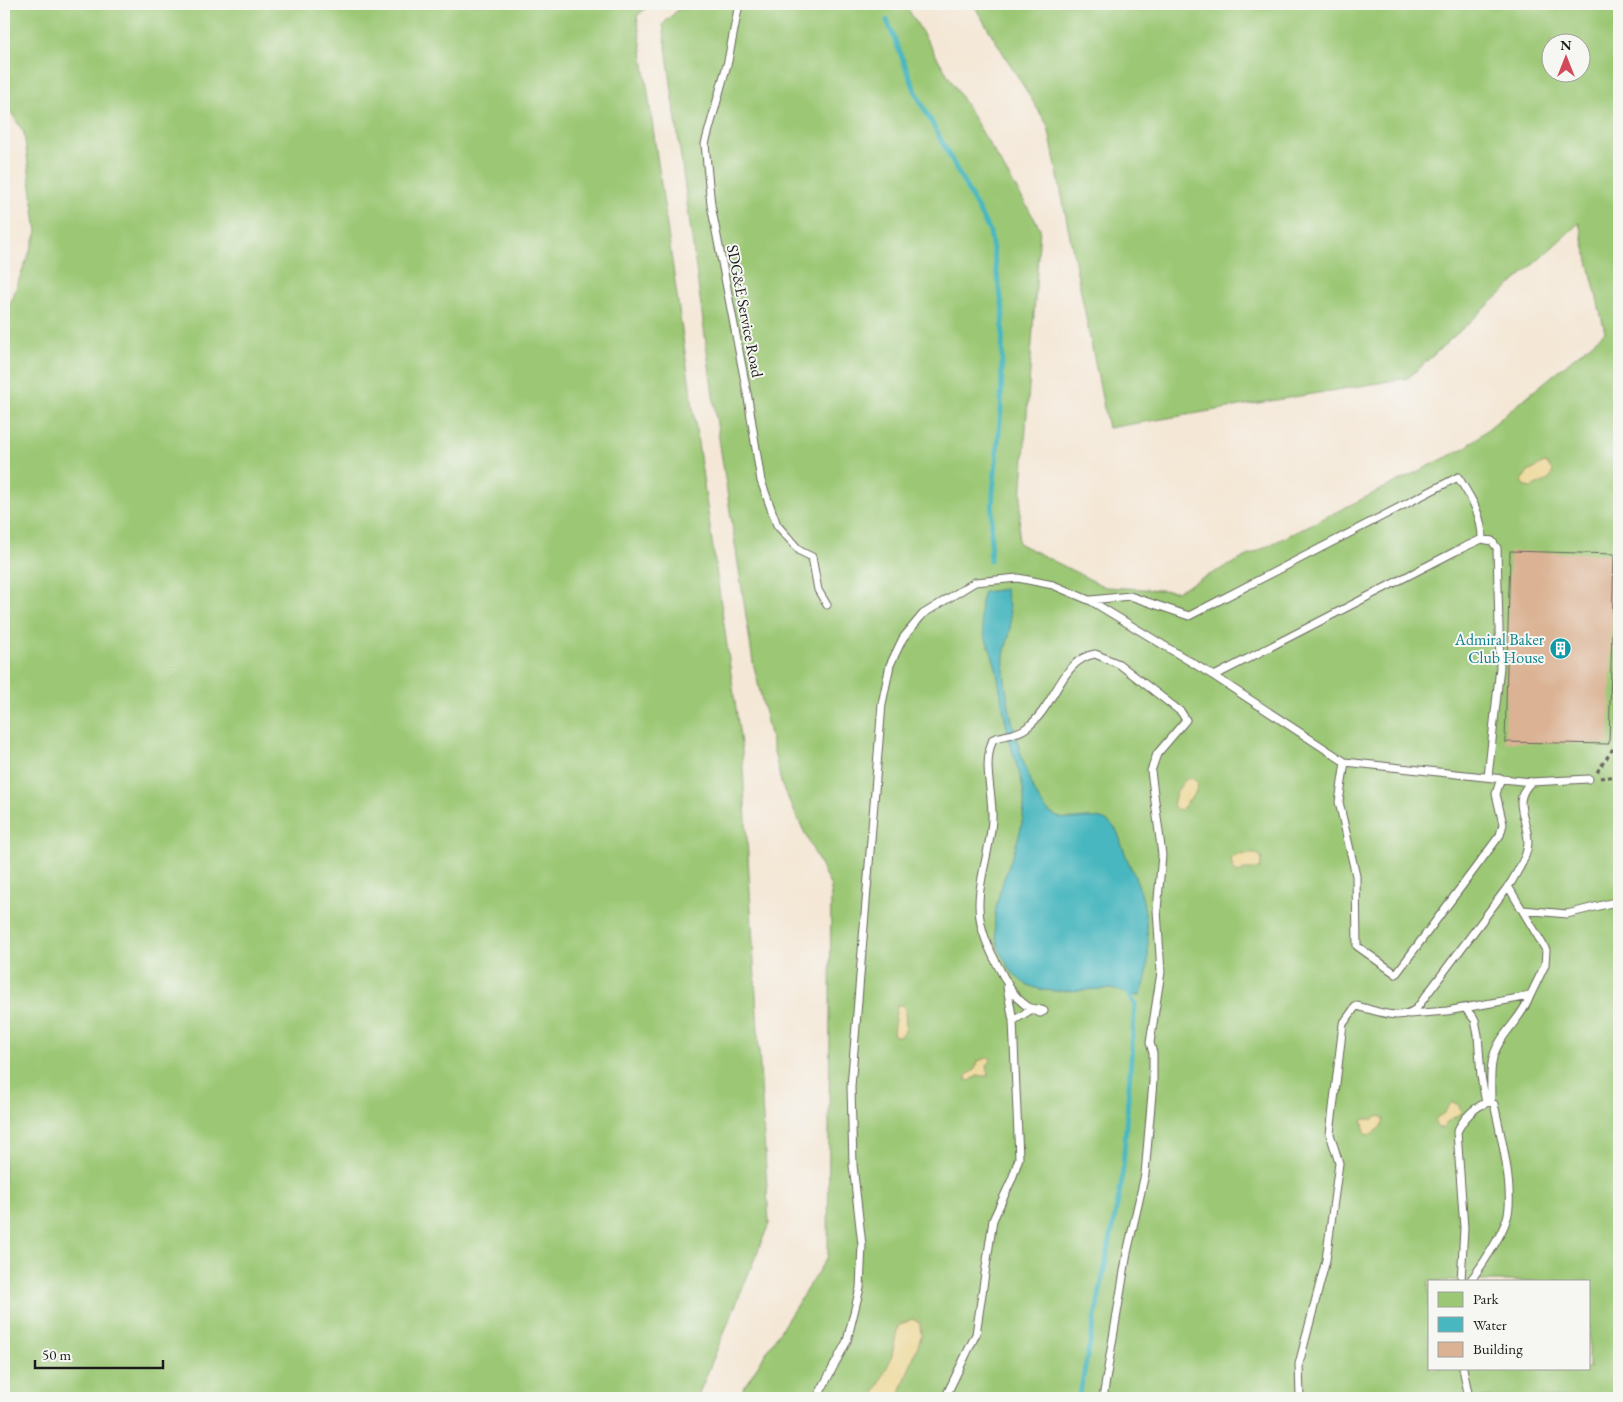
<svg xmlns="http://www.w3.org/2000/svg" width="1623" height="1402" viewBox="0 0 1623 1402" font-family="'EB Garamond',serif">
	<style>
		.green { fill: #9cc875; stroke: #5c7248; fill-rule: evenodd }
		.sand { fill: #eeda9e; stroke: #857b5d }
		.water { fill: #48b7bf; stroke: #326a6e }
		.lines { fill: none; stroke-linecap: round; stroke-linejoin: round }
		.stream { stroke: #48b7bf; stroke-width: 5 }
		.building { fill: #dbb394 }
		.service-casing { stroke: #68635d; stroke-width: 9 }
		.path { stroke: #68635d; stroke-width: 3; stroke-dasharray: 4 4; stroke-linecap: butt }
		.service { stroke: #fff; stroke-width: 7 }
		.labels { text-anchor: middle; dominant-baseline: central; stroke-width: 4; stroke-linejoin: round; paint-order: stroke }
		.street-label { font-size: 16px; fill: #1c1c1c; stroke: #f6f6f2 }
		.culture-label { font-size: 16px; fill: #0d838f; stroke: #f6f6f2; text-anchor: end }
	</style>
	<rect width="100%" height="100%" fill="#f6f6f2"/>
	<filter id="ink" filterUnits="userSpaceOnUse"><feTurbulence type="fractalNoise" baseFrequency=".02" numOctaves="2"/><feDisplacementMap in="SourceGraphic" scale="10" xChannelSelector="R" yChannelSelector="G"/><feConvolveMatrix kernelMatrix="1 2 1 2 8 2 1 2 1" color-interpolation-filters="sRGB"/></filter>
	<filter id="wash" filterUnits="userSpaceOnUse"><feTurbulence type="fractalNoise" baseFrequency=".0096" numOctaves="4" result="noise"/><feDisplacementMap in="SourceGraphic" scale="20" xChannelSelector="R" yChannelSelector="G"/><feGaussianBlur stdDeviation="1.12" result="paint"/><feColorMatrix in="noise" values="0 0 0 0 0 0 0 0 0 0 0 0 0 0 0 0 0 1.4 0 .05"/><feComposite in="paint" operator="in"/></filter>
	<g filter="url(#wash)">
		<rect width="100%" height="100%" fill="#f4e7d5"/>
		<!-- green -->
		<path class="green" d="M4,4h646l-13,12 105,735 27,473 -72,174h-693v-1078l33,-88 -13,-99 -20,-32z
			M684,4h221l135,224 -22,315 87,44 72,4 288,-143 140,-116 -26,-109 -171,155 -300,50 -60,-302 -75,-122h646v1394h-882l91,-142 3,-369 -49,-101 -29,-124 -35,-230 -55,-408zM1550,42h30v30h-30zM1429,1281h160v87h-160z"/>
		<!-- sand -->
		<path class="sand" d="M1544,463l3,1 6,7 -3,8 -19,9 -5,-1 -4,-6 5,-8z
			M1192,778l6,6 -2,8 -15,18 -4,-1 -4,-3 3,-14 10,-13z
			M1250,854h7l5,4 -2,11h-14l-7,4 -6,-3 -2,-11 5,-4z
			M897,1005h5l3,4 1,20 -6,7h-5l-2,-4z
			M990,1057l1,2 -4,7 2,10h-12l-7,5 -4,-1 1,-5 8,-5 3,-9z
			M1452,1102l7,3 2,8 -13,8 -5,7h-5l-3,-4 1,-6 8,-5z
			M1379,1116l5,2 -1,6 -10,10 -7,1 -4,-14 3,-2h8z
			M912,1319l8,4 1,14 -23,61h-26l19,-39 7,-33z"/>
		<!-- water -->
		<path class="water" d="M1005,589c3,14 7,27 5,41 -1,9 -5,17 -6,26 -2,36 15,98 29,132 25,57 56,13 81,39 5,5 6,14 9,21 5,15 13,29 18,45 7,26 13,81 -2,103 -10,0 -18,-6 -29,-7 -31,-1 -75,12 -97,-16 -45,-58 6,-103 11,-165 2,-23 -9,-44 -14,-66 -6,-24 -9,-50 -14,-74 -7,-27 -23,-48 -12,-76z"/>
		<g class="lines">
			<!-- stream -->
			<path class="stream" d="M887,20l30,75 73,137 13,78 -2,101 -8,82 -3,68
				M1079,1398l43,-218 13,-176 -9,-15"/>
		</g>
		<g id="blocks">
			<!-- building -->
			<path class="building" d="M1510,551l104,3 -5,190 -104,-2z"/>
		</g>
	</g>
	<g filter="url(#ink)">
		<use href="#blocks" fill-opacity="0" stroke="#68635d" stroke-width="1"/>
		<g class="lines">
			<defs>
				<path id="service" d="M739,4l-11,57 -23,83 6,61 37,193 13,83 16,44 23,26 12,6 6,33 9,15
					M1091,600l39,-4 59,20 269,-139c13,21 24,37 24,62
					M1214,676l242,-125 26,-12 10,2 5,7 3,119 -12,110
					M1345,762l-6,40 17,74 1,70 39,28 104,-139 3,-11 -7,-30 5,-16
					M1508,886l38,64 -1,15 -15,31
					M1523,910l44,4 52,-13
					M1007,987l6,34
					M1465,1008l10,12 3,15 3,41 5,27
					M1409,1014l38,-3 83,-15c-8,24 -35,41 -38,67 -2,13 -1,26 -1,39
					M1461,1281l3,-53 -7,-96c6,-13 19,-28 34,-30l3,2c6,27 21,88 13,114 -5,17 -25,48 -37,63
					M1463,1368l6,30
					M817,1398l30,-57 13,-53 2,-43 -9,-80 -2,-78 31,-383 8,-39 13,-27 20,-24 52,-32 43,-4 35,7 38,16 123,75 131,86 186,20 58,-3
					M945,1398l31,-64 17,-114 19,-41 7,-21 -6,-137 19,-12 8,4 4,-2c-5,-3 -12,-1 -17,-5 -15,-10 -21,-25 -29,-40 -7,-13 -14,-27 -17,-42 -8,-34 10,-71 11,-106 1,-26 -10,-53 1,-79 11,-4 24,-4 33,-11 29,-20 35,-69 69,-74l24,10 62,48 5,8 -29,34 -6,17 11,84 -5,55 4,62 -11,71 3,10v29l-8,92 -18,79 -24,145
					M1300,1398l-1,-34 27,-104 13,-97 -9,-29 13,-110 13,-18c20,4 42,16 60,3l96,-128c7,-13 16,-25 16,-40 -1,-25 -17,-39 3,-59"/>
			</defs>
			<!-- service casing -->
			<use href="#service" class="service-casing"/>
			<!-- path -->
			<path class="path" d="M1597,772l22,-32
				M1600,778l19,-2"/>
			<!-- service -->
			<use href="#service" class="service"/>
		</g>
	</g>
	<!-- icons -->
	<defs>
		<symbol id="building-disc" viewBox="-11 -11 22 22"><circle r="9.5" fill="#0f9aa8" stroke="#f6f6f2"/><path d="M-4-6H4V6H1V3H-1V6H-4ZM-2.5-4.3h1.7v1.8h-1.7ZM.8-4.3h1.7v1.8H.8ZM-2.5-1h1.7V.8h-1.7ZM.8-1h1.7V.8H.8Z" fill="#fff"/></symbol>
	</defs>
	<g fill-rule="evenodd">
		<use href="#building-disc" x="1548" y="636" width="25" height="25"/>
	</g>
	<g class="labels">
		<!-- street labels -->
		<g class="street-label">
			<text transform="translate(745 311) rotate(79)">SDG&amp;E Service Road</text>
		</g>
		<!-- culture labels -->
		<g class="culture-label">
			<text x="1544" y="639">Admiral Baker<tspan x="1544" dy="18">Club House</tspan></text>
		</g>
	</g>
	<!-- margin -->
	<rect width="1623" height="1402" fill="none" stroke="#f6f6f2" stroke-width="20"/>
	<!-- legend -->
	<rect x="1428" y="1280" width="162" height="90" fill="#f6f6f2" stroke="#9f9f9c"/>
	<rect x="1438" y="1292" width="25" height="15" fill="#9cc875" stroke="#9f9f9c"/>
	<text x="1473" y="1304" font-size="15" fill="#1c1c1c">Park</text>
	<rect x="1438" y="1317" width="25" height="15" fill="#48b7bf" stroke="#9f9f9c"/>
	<text x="1473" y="1330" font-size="15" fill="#1c1c1c">Water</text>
	<rect x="1438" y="1342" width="25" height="15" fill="#dbb394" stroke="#9f9f9c"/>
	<text x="1473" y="1354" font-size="15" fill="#1c1c1c">Building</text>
	<!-- north arrow -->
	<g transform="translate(1566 58)"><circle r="24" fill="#f6f6f2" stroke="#9f9f9c"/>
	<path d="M0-4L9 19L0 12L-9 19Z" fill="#d1495b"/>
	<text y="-8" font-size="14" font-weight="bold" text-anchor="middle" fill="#1c1c1c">N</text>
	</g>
	<!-- scale -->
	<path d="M35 1360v8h128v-8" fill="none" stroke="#1c1c1c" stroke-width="2.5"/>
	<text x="42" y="1360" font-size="15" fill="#1c1c1c" stroke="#f6f6f2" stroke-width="4" paint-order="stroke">50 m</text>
</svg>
